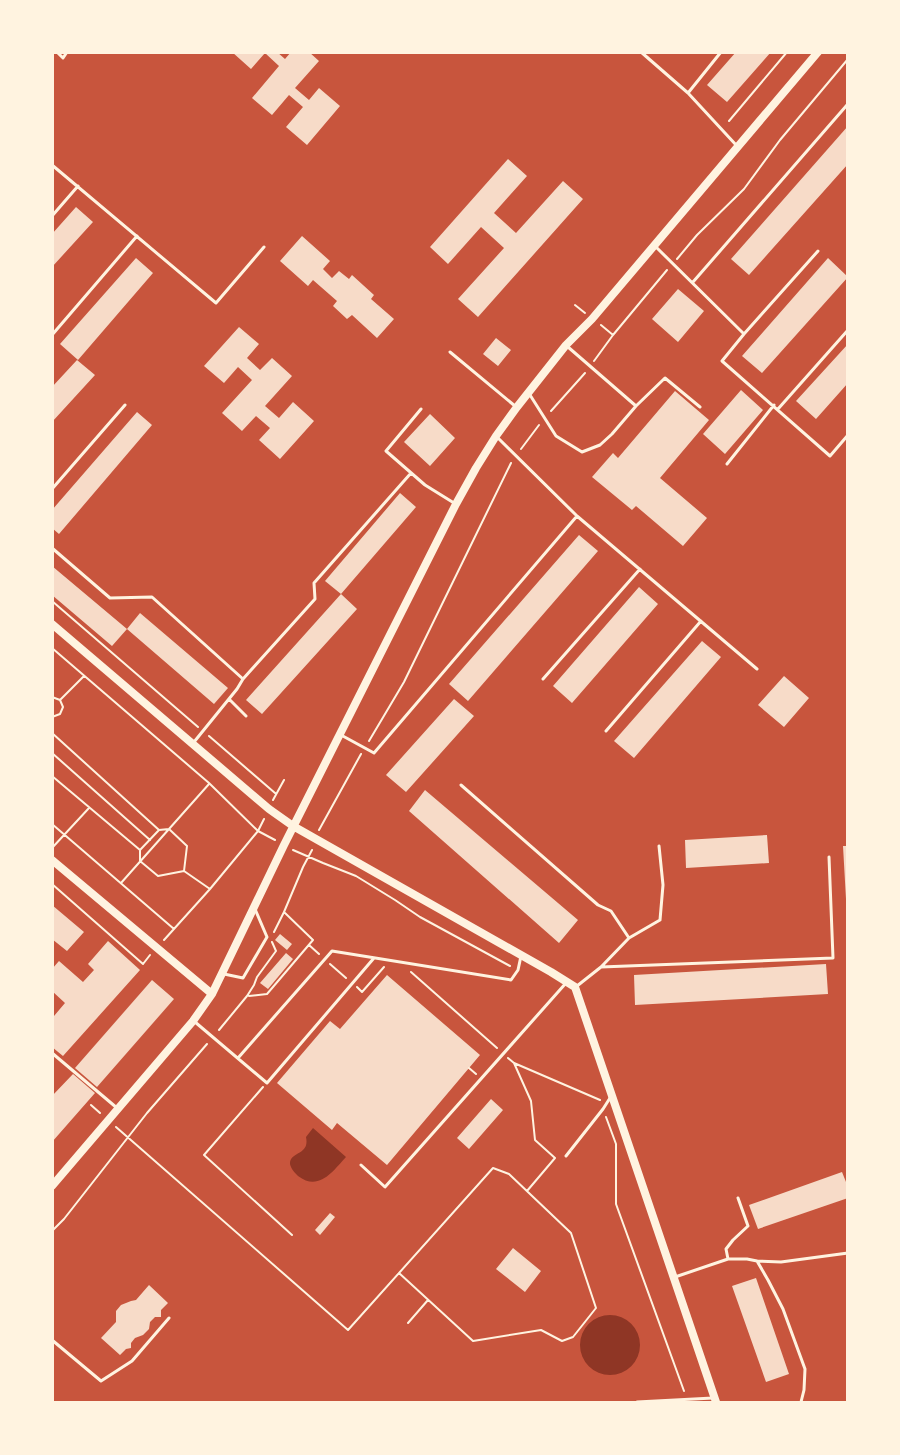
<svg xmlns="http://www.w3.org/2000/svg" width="900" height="1455" viewBox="0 0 900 1455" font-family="Inter,sans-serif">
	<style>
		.water { fill: #8f3625 }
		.building { fill: #f7dbc8 }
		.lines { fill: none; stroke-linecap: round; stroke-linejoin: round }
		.path { stroke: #fff3e0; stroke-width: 2 }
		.service { stroke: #fff3e0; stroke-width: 3 }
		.tertiary { stroke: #fff3e0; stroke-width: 8 }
	</style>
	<rect width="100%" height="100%" fill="#c8553d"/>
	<!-- water -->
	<path class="water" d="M313,1128l33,29c-13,14 -27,35 -48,19 -3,-3 -7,-7 -8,-12 0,-13 20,-8 16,-27z
		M580 1345a30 30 0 1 1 60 0a30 30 0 1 1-60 0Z"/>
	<!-- building -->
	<path class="building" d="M232,52h45l8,7 6,-7h18l10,9 -24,27 14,12 10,-12 21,18 -33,39 -21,-18 17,-20 -14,-12 -17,20 -20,-17 27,-32 -14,-13 -14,16z
		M736,52h35l-44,50 -20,-17z
		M848,126v38l-99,111 -18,-16z
		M508,159l19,17 -33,37 22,20 47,-52 20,18 -105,118 -20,-18 46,-51 -23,-21 -33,37 -18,-17z
		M76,207l17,15 -41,45v-33z
		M302,236l28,25 -7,8 9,9 7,-7 10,8 3,-4 22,20 -3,4 23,20 -17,19 -25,-23 -5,4 -14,-13 4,-5 -24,-21 -5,6 -28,-25z
		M136,258l17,15 -75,87 -18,-16z
		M828,258l20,19 -86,96 -20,-17z
		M678,289l26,22 -26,31 -26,-23z
		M239,327l20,17 -12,14 13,12 12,-12 20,18 -27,30 14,12 14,-16 21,19 -34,38 -21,-19 11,-12 -14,-12 -14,15 -20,-18 30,-33 -14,-13 -14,16 -20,-17z
		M496,338l15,12 -13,16 -15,-12z
		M848,344v39l-32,36 -20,-18z
		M77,360l18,15 -43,47v-35z
		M741,390l22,20 -38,44 -22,-20z
		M675,391l34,29 -49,58 47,40 -24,28 -47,-40 -4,4 -40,-33 21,-24 5,5z
		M137,412l15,13 -93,109 -7,-6v-18z
		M430,414l25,24 -25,28 -26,-24z
		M400,493l16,14 -75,87 -16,-13z
		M579,535l19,16 -130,150 -19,-17z
		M52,566l75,63 -15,17 -60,-51z
		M639,587l19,17 -86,99 -19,-17z
		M341,594l16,15 -95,105 -16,-14z
		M140,613l88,75 -14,16 -87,-75z
		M702,641l19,16 -87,101 -20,-17z
		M784,676l25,22 -25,29 -26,-22z
		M454,699l20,17 -68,76 -20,-17z
		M425,790l153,130 -19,23 -150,-132z
		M767,835l2,28 -83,5 -1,-28z
		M843,846h5v53h-2z
		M52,905l32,27 -17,19 -15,-12z
		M280,934l12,10 -5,6 -12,-10z
		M108,941l32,29 -77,86 -11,-9v-32l2,1 11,-13 -13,-12v-22l7,-8 24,21 11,-12 -6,-6z
		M286,953l7,6 -25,30 -8,-6z
		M826,964l2,30 -193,11 -1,-30z
		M387,975l93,80 -93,110 -50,-42 -5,7 -55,-47 53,-62 10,8z
		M152,980l22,19 -77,88 -22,-19z
		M73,1074l22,19 -43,49v-46z
		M491,1099l12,11 -34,39 -12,-11z
		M842,1172l6,15v11l-90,31 -9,-24z
		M330,1213l5,4 -15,18 -5,-5z
		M513,1248l28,23 -16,21 -29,-23z
		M756,1278l33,96 -23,8 -34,-96z
		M149,1285l19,18 -7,7v7h-6l-5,5 -1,7 -6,6 -8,3 -4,5v5l-5,1 -6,6 -19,-17 15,-16v-11l5,-6 10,-4 5,-1z"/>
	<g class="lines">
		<!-- path -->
		<path class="path" d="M729,121l58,-69
			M677,259l20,-24 47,-46 36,-49 68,-81
			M575,305l10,8
			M601,325l12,10
			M594,361l19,-26 54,-65
			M551,411l34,-38
			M521,449l18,-24
			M52,601l146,126
			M52,648l157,135 49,48 -48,58 -46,51
			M52,697l8,3 3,7 -3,7 -8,3
			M60,700l24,-24
			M52,733l107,97
			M209,736l66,57
			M369,741l35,-59 107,-219
			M52,753l98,87
			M52,776l88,74
			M273,800l11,-20
			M264,819l-6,12 17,9
			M52,824l122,105
			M319,830l42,-76
			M52,848l37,-40
			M293,850l30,13 33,13 39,24 25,17 90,49
			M184,871l-26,5 -18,-15v-11l19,-20 10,-1 18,17 -3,25 26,18
			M121,883l88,-99
			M52,884l91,80 7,-9
			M274,932l10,-20 19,-45 9,-17
			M309,945l10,9
			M330,964l16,14
			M411,972l86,76
			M357,987l5,5 22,-25
			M249,996l18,-2 46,-54 -29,-28
			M219,1030l28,-34 7,-11 3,-8 19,-26 -4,-9
			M508,1058l6,5 86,37
			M514,1063l17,38 4,39 20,18 -28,33
			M469,1068l7,6
			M263,1087l-59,68 88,80
			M91,1105l9,8
			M606,1117l10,27v60l68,187
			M116,1127l232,203 145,-162 16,6 62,59 25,75 -23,29 -11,4 -21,-11 -68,11 -74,-68
			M52,1231l12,-12 83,-106 60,-69
			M408,1323l20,-23"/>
		<!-- service -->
		<path class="service" d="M57,52l6,6 4,-6
			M641,52l47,41 49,53
			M688,93l33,-41
			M52,165l164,138 48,-56
			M52,216l26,-30
			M656,247l88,87 -22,27 108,95 18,-21
			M693,282l154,-177
			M744,334l74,-83
			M52,335l85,-99
			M450,352l65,54
			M530,395l26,41 26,16 18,-7 12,-11 24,-28 -68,-59
			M636,406l29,-28 35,29
			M421,409l-35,42 39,34 29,18
			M778,409l70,-79
			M497,437l80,79 180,153
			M727,464l47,-59
			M52,489l73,-84
			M52,548l58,50 42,-1 91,82
			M543,679l97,-110
			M229,699l17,17
			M606,731l95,-110
			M341,735l33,18 203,-237
			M194,742l43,-53 6,-10 72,-80 -1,-16 97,-110
			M461,785l137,120 13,6 18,27 -28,29 -24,19
			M629,938l31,-18 3,-35 -4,-39
			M601,967l232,-9 -4,-101
			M224,974l19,4 24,-41 -12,-28
			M195,1022l72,61 107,-125
			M52,1053l65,55
			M238,1058l94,-107 179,29 7,-10 3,-14
			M566,1156l37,-47 7,-11
			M361,1165l24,22 181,-204
			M728,1259l-2,-10 7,-9 15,-14 -10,-28
			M757,1261l24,1 67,-9
			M675,1277l53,-18h19l10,2 11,19 15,29 22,60 -1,21 -3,12
			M52,1340l49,41 31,-20 37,-43
			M637,1402l76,-4"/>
		<!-- tertiary -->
		<path class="tertiary" d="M52,624l217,185 24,17 258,146 24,15 141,415
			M52,860l160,134
			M52,1186l141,-165 19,-27 72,-149 172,-341 20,-36 20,-32 21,-29 49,-62 26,-26 226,-267"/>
	</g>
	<!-- border -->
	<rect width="900" height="1455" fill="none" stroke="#fff3e0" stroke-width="108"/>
</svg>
